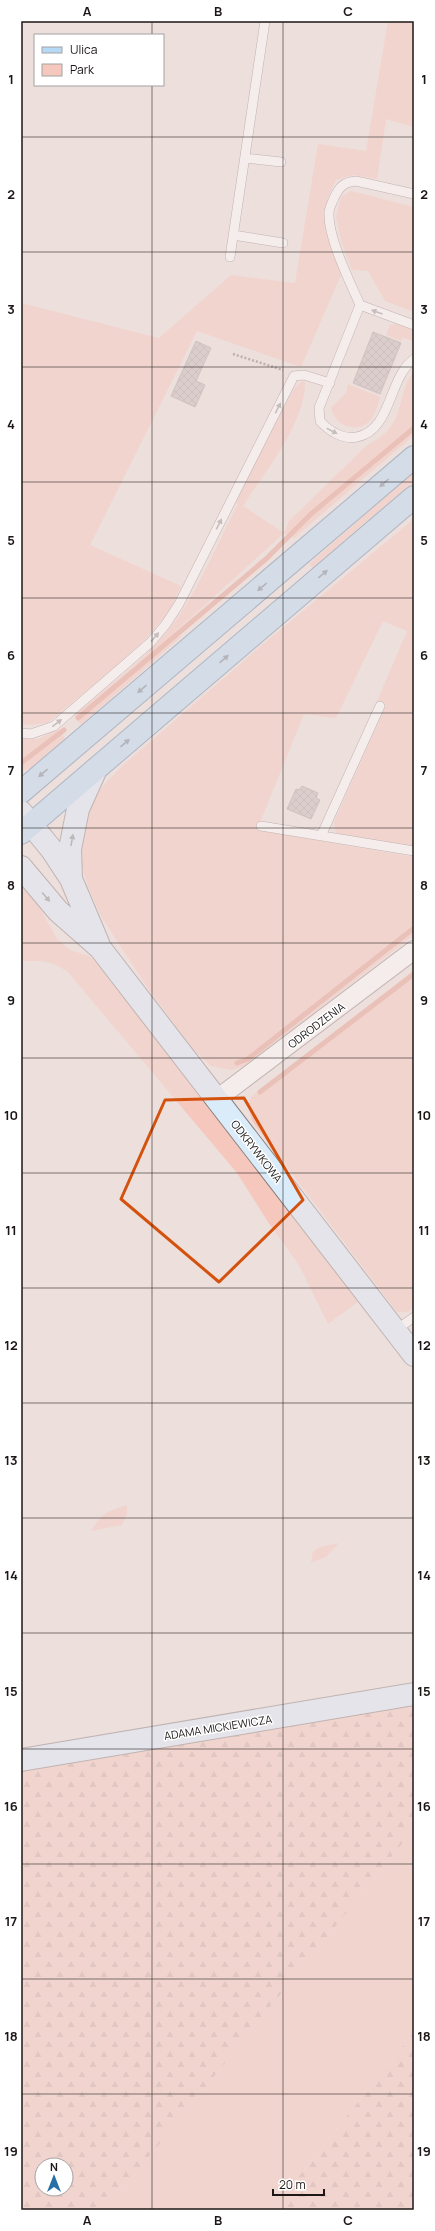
<svg xmlns="http://www.w3.org/2000/svg" width="435" height="2231" viewBox="0 0 435 2231" font-family="Manrope,sans-serif">
	<style>
		.green { fill: #f6c8bd }
		.forest { fill: url(#forest-firs); fill-rule: evenodd }
		.lines { fill: none; stroke-linecap: round; stroke-linejoin: round }
		.stream { stroke: #e79e8c; stroke-width: 5 }
		.building { fill: url(#building-cross-hatch); stroke: #aca09c }
		.lane-casing { stroke: #8b7f7c; stroke-width: 10 }
		.street-casing { stroke: #8b7f7c; stroke-width: 20 }
		.secondary-casing { stroke: #8b7f7c; stroke-width: 24 }
		.primary-casing { stroke: #6085a2; stroke-width: 24 }
		.path { stroke: #817876; stroke-width: 2.5; stroke-dasharray: 2 2; stroke-linecap: butt }
		.lane { stroke: #fff; stroke-width: 9 }
		.street { stroke: #fff; stroke-width: 18 }
		.secondary { stroke: #daecfa; stroke-width: 22 }
		.primary { stroke: #b6d9f5; stroke-width: 22 }
		.oneway { fill: #999796 }
		.oneway2 { fill: #718291 }
		.oneway3 { fill: #848c93 }
		.marked { fill: none; stroke: #d4520d; stroke-width: 3; stroke-linejoin: round }
		.grid { fill: none; stroke: #1c1716; stroke-width: 1; stroke-opacity: 0.55 }
		.labels { text-anchor: middle; dominant-baseline: central; stroke-width: 3; stroke-linejoin: round; paint-order: stroke }
		.street-label { font-size: 11px; fill: #1c1716; stroke: #fff }
		.neatline { fill: none; stroke: #1c1716; stroke-width: 1.5 }
		.grid-label { font-size: 13px; text-anchor: middle; font-weight: bold; fill: #1c1716 }
	</style>
	<defs>
		<pattern id="forest-firs" width="22" height="20" patternUnits="userSpaceOnUse"><rect width="22" height="20" fill="#f6c8bd"/><path d="M5 1l3.5 6h-7zM16 11l3.5 6h-7z" fill="#d2aba2"/></pattern>
		<pattern id="building-cross-hatch" width="8" height="8" patternUnits="userSpaceOnUse"><rect width="8" height="8" fill="#c6b9b6"/><path d="M0 0l8 8M0 8l8-8" fill="none" stroke="#aa9e9c"/></pattern>
	</defs>
	<rect width="100%" height="100%" fill="#eddfdc"/>
	<!-- green -->
	<path class="green" d="M388,21h26v106l-28,-8 -9,60 -24,-4 -17,5c-21,37 -7,58 5,95l-40,92 -104,-36 -107,214 91,41 -12,26 -36,41 -86,70 -17,2 -9,-1v-421l138,35 72,-63 64,8 23,-139 48,7z
		M351,191l63,16v105l-29,-11 -17,-30 -16,-1 -11,-29 -5,-24 5,-20z
		M397,324l17,7v11l-11,-5 -2,4 -15,-6 4,-10z
		M414,372v63l-120,103 -10,-5 -110,100 7,4 -100,88 -7,-10c31,-26 66,-51 93,-83 28,-34 50,-88 71,-128l-4,-2 61,-115 8,-6 2,1c1,40 -41,91 -62,124l41,27 5,-12 78,-76c9,-5 19,-11 24,-19 12,-16 9,-39 23,-54z
		M348,384l32,13c-2,6 -4,15 -8,21 -11,16 -36,11 -41,-10l15,-15z
		M414,471v14l-101,84 -4,-5z
		M414,519v329l-78,-15 -2,-11 52,-117 -9,-4 30,-70 -24,-10 -47,97 -32,-4 -47,116 157,27v78l-169,131 -15,4 -19,-4 -20,-19 -44,-60 -46,-71 -12,-27 -9,-28v-20l11,-38 11,-16 19,-20 141,-122z
		M58,729l8,11 -34,28 -11,3v-32h17z
		M21,887l10,5 26,47 13,11 19,6 16,15 254,330 -31,23 -29,-59 -31,-43 -31,-49 -169,-201c-19,-13 -25,-11 -47,-11z
		M414,970v337l-6,5h-11l-145,-191 -4,-16 3,-8z
		M127,1505v8l-5,12 -31,6c11,-18 16,-20 36,-26z
		M339,1543l-13,14 -15,6 2,-11 7,-5z
		M414,1829v203l-142,178h-166z"/>
	<!-- forest -->
	<path class="forest" d="M414,1705v124l-308,381h-85v-444zM42,2165h24v24h-24z
		M414,2032v178h-142z"/>
	<g class="lines">
		<!-- stream -->
		<path class="stream" d="M78,718l188,-159 45,-45 103,-86
			M21,763l43,-33
			M237,1063l11,-4 166,-131
			M260,1092l154,-118"/>
	</g>
	<!-- building -->
	<path class="building" d="M373,332l28,11 -21,51 -27,-11z
		M196,341l15,7 -15,33 9,4 -10,22 -24,-11z
		M302,786l16,7 -2,5 4,2 -9,19 -24,-10 9,-20 3,1z"/>
	<g class="lines">
		<defs>
			<path id="lane" d="M245,158l36,4
				M233,235l50,8
				M230,257l35,-236
				M360,305c-10,-23 -32,-67 -31,-92 0,-5 3,-10 5,-15 5,-11 10,-16 22,-17l58,13
				M414,325l-54,-20 -41,103 1,13c9,10 23,19 37,16 35,-7 31,-59 57,-78
				M21,733l10,1 23,-8 97,-84 15,-18 13,-20 115,-228 10,-1 26,8
				M261,826l153,25
				M321,836l59,-130
				M395,1331l19,-14"/>
			<path id="street" d="M217,1099l197,-149"/>
			<path id="secondary" d="M21,812l31,38 19,29 27,64
				M21,867l37,44 42,37 314,407
				M71,879l-1,-30 8,-40 18,-40
				M21,1760l393,-66"/>
			<path id="primary" d="M21,792l393,-335
				M21,833l393,-336"/>
		</defs>
		<!-- lane casing -->
		<use href="#lane" class="lane-casing"/>
		<!-- street casing -->
		<use href="#street" class="street-casing"/>
		<!-- secondary casing -->
		<use href="#secondary" class="secondary-casing"/>
		<!-- primary casing -->
		<use href="#primary" class="primary-casing"/>
		<!-- path -->
		<path class="path" d="M233,354l50,16"/>
		<!-- lane -->
		<use href="#lane" class="lane"/>
		<!-- street -->
		<use href="#street" class="street"/>
		<!-- secondary -->
		<use href="#secondary" class="secondary"/>
		<!-- primary -->
		<use href="#primary" class="primary"/>
	</g>
	<!-- one-way arrows -->
	<defs><path id="oneway-solid" d="M-6-.8H1V-3.2L6.5 0L1 3.2V.8H-6Z"/></defs>
	<g class="oneway">
		<use href="#oneway-solid" transform="translate(377 312) rotate(-160)"/>
		<use href="#oneway-solid" transform="translate(278 408) rotate(-63)"/>
		<use href="#oneway-solid" transform="translate(332 431) rotate(28)"/>
		<use href="#oneway-solid" transform="translate(219 524) rotate(-63)"/>
		<use href="#oneway-solid" transform="translate(155 637) rotate(-49)"/>
		<use href="#oneway-solid" transform="translate(57 723) rotate(-37)"/>
	</g>
	<g class="oneway2">
		<use href="#oneway-solid" transform="translate(384 483) rotate(140)"/>
		<use href="#oneway-solid" transform="translate(323 574) rotate(-40)"/>
		<use href="#oneway-solid" transform="translate(262 587) rotate(140)"/>
		<use href="#oneway-solid" transform="translate(224 659) rotate(-41)"/>
		<use href="#oneway-solid" transform="translate(142 689) rotate(140)"/>
		<use href="#oneway-solid" transform="translate(125 743) rotate(-41)"/>
		<use href="#oneway-solid" transform="translate(43 773) rotate(140)"/>
	</g>
	<g class="oneway3">
		<use href="#oneway-solid" transform="translate(72 840) rotate(-80)"/>
		<use href="#oneway-solid" transform="translate(46 897) rotate(50)"/>
	</g>
	<!-- marked area -->
	<path d="M0 0H435V2231H0ZM244,1098l59,102 -84,82 -98,-83 44,-99z" fill="#eddfdc" fill-opacity=".55" fill-rule="evenodd"/>
	<path class="marked" d="M244,1098l59,102 -84,82 -98,-83 44,-99z"/>
	<!-- grid -->
	<path class="grid" d="M152,21v14M283,21v2189M152,85v2125M21,137h393M21,252h393M21,367h393M21,482h393M21,598h393M21,713h393M21,828h393M21,943h393M21,1058h393M21,1173h393M21,1288h393M21,1403h393M21,1518h393M21,1633h393M21,1749h393M21,1864h393M21,1979h393M21,2094h393"/>
	<g class="labels">
		<!-- street labels -->
		<g class="street-label">
			<text transform="translate(316 1025) rotate(-37)">ODRODZENIA</text>
			<text transform="translate(257 1151) rotate(52)">ODKRYWKOWA</text>
			<text transform="translate(218 1727) rotate(-9)">ADAMA MICKIEWICZA</text>
		</g>
	</g>
	<!-- border -->
	<rect width="435" height="2231" fill="none" stroke="#ffffff" stroke-width="44"/>
	<!-- legend -->
	<rect x="34" y="34" width="130" height="52" fill="#ffffff" stroke="#a4a2a2"/>
	<rect x="42" y="47" width="20" height="6" fill="#b6d9f5" stroke="#a4a2a2"/>
	<text x="70" y="54" font-size="12" fill="#1c1716">Ulica</text>
	<rect x="42" y="64" width="20" height="12" fill="#f6c8bd" stroke="#a4a2a2"/>
	<text x="70" y="74" font-size="12" fill="#1c1716">Park</text>
	<!-- north arrow -->
	<g transform="translate(54 2177)"><circle r="19" fill="#ffffff" stroke="#a4a2a2"/>
	<path d="M0-3L7 15L0 10L-7 15Z" fill="#2670a4"/>
	<text y="-6" font-size="11" font-weight="bold" text-anchor="middle" fill="#1c1716">N</text>
	</g>
	<!-- scale -->
	<path d="M273 2189v6h51v-6" fill="none" stroke="#1c1716" stroke-width="2"/>
	<text x="279" y="2189" font-size="12" fill="#1c1716" stroke="#ffffff" stroke-width="3" paint-order="stroke">20 m</text>
	<rect x="22" y="22" width="391" height="2187" class="neatline"/>
	<g class="grid-label">
		<text x="87" y="16">A</text>
		<text x="218" y="16">B</text>
		<text x="348" y="16">C</text>
		<text x="11" y="84">1</text>
		<text x="424" y="84">1</text>
		<text x="11" y="199">2</text>
		<text x="424" y="199">2</text>
		<text x="11" y="314">3</text>
		<text x="424" y="314">3</text>
		<text x="11" y="429">4</text>
		<text x="424" y="429">4</text>
		<text x="11" y="545">5</text>
		<text x="424" y="545">5</text>
		<text x="11" y="660">6</text>
		<text x="424" y="660">6</text>
		<text x="11" y="775">7</text>
		<text x="424" y="775">7</text>
		<text x="11" y="890">8</text>
		<text x="424" y="890">8</text>
		<text x="11" y="1005">9</text>
		<text x="424" y="1005">9</text>
		<text x="11" y="1120">10</text>
		<text x="424" y="1120">10</text>
		<text x="11" y="1235">11</text>
		<text x="424" y="1235">11</text>
		<text x="11" y="1350">12</text>
		<text x="424" y="1350">12</text>
		<text x="11" y="1465">13</text>
		<text x="424" y="1465">13</text>
		<text x="11" y="1580">14</text>
		<text x="424" y="1580">14</text>
		<text x="11" y="1696">15</text>
		<text x="424" y="1696">15</text>
		<text x="11" y="1811">16</text>
		<text x="424" y="1811">16</text>
		<text x="11" y="1926">17</text>
		<text x="424" y="1926">17</text>
		<text x="11" y="2041">18</text>
		<text x="424" y="2041">18</text>
		<text x="11" y="2156">19</text>
		<text x="424" y="2156">19</text>
		<text x="87" y="2225">A</text>
		<text x="218" y="2225">B</text>
		<text x="348" y="2225">C</text>
	</g>
</svg>
